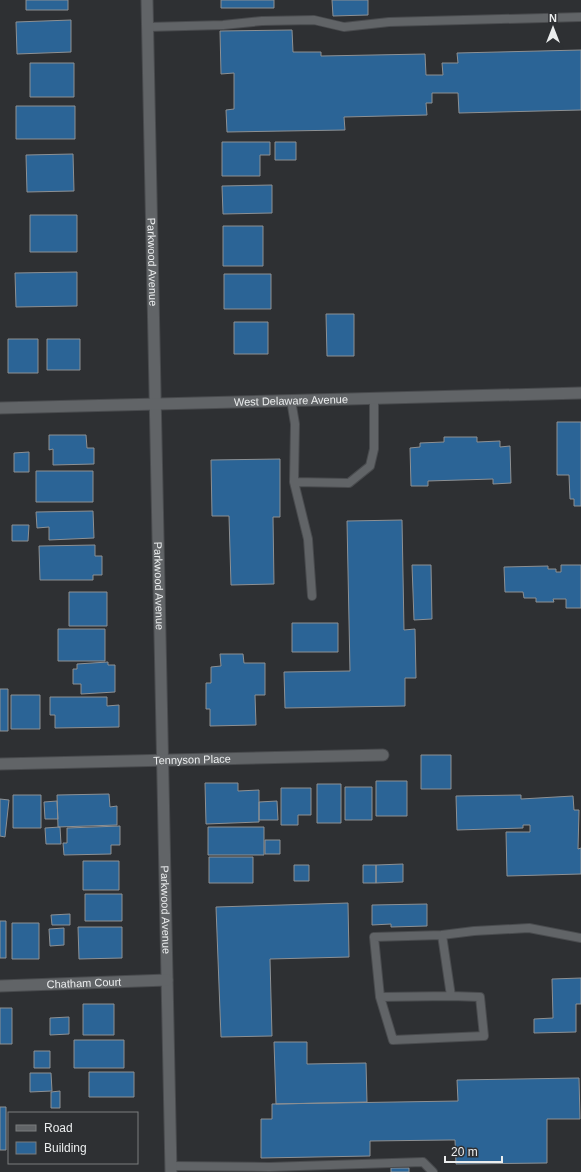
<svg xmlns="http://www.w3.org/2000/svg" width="581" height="1172" viewBox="0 0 581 1172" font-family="Arial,sans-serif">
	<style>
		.building { fill: #2b6496; stroke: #8d9093 }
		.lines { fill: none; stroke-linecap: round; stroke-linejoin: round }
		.service-casing { stroke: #494b4e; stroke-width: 10 }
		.minor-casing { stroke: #494b4e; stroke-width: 13 }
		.tertiary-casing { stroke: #494b4e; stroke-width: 13 }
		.service { stroke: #616467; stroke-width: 8 }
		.minor { stroke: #616467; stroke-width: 11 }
		.tertiary { stroke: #616467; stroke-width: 11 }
		.labels { text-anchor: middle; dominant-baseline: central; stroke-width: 3; stroke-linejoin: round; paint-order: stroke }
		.street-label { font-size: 11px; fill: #ebedee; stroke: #2e3033 }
	</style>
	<rect width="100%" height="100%" fill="#2e3033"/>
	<!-- building -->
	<path class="building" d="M26,0h42v10h-42z
		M221,0h53v8h-53z
		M332,0h36v15l-35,1z
		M71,20v32l-54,2 -1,-32z
		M292,30l1,22h28v4l104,-2 1,21h17l-1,-12h16l-1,-10 124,-3v60l-122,3 -1,-20h-26v10h-6l1,12 -83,2 1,13 -118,2 -1,-22 8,-1v-36l-13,1 -1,-43z
		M30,63h44v34h-44z
		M16,106h59v33h-59z
		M222,142h48v13h-10v21h-38z
		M275,142h21v18h-21z
		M73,154l1,37 -47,1 -1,-37z
		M272,185v28l-49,1 -1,-28z
		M30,215h47v37h-47z
		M223,226h40v40h-40z
		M77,272v34l-61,1 -1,-34z
		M224,274h47v35h-47z
		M326,314h28v42h-27z
		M234,322h34v32h-34z
		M8,339h30v34h-30z
		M47,339h33v31h-33z
		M557,422h24v84h-7v-7h-4l-1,-24h-12z
		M49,435h37l1,13h7v16l-41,1v-16l-4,1z
		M444,437h33v5l23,-1v6l10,-1 1,37 -18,1v-5l-65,2v5h-17l-1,-38 10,-1v-4l24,-1z
		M29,452v20h-15v-19z
		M280,459v58h-7l1,67 -43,1 -2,-69h-17l-1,-56z
		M36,471h57v31h-57z
		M93,511l1,27 -45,2v-13l-12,1 -1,-16z
		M402,520l2,110 11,-1 1,49h-11v28l-120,2 -1,-36 66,-1 -3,-150z
		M12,525h17l-1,16h-16z
		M95,545v11h7v19h-9v5h-53l-1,-34z
		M412,565h19l1,54 -18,1z
		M561,565h20v43h-15v-9h-13l1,3h-18v-4h-12l-1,-6h-18l-1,-25 44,-1v3h8v3h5z
		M69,592h38v34h-38z
		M292,623h46v29h-46z
		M58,629h47v32h-47z
		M220,654h23l1,9h21v32h-10l1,30 -46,1v-17h-4v-26h5v-16l10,-1z
		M108,662v3h7v27l-34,2v-10h-8v-15h4v-5z
		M0,689h8v42h-8z
		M11,695h29v34h-29z
		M50,697h57v9l12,-1v22l-64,1v-13h-5z
		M421,755h30v34h-30z
		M376,781h31v35h-31z
		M205,783h33v8l21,-1v32l-53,2z
		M317,784h24v39h-24z
		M345,787h27v33h-27z
		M281,788h30v27h-13v10h-17z
		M109,794l1,13 7,-1v19l-59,2 -1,-32z
		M13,795h28v33h-28z
		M521,795v4l52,-3 1,14h5l-1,39 3,-1v26l-74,2 -1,-44h24v-7h-7v3l-66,2 -1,-34z
		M0,799l9,1 -4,37 -5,-1z
		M57,801l1,18h-13l-1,-17z
		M277,801l1,19h-19v-18z
		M120,826v19h-9v9l-47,1 -1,-12h4v-15z
		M60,827l1,17h-15l-1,-16z
		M208,827h56v28h-56z
		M265,840h15v14h-15z
		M209,857h44v26h-44z
		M83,861h36v29h-36z
		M403,864v18l-27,1v-18z
		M294,865h15v16h-15z
		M363,865h13v18h-13z
		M85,894h37v27h-37z
		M348,903l1,54 -79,2 2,77 -51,1 -5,-130z
		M427,904v22l-36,1v-3l-19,1v-20z
		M70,914v11h-18l-1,-10z
		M0,921h6v37h-6z
		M12,923h27v36h-27z
		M78,927h44v31l-43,1z
		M64,928v17l-14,1 -1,-17z
		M581,978v26h-5v28l-42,1v-14l19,-1 -1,-39z
		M83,1004h31v31h-31z
		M0,1008h12v36h-12z
		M69,1017v17l-19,1v-17z
		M74,1040h50v28h-50z
		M274,1042h33v22l59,-1 1,39 -91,2z
		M34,1051h16v17h-16z
		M89,1072h45v25h-45z
		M30,1073h21l1,18 -22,1z
		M579,1078l1,41h-33v44l-91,1 -1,-24h-6l-79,1v15l-109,2v-39h11v-15l186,-3 -1,-21z
		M60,1091v17h-9v-16z
		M0,1107h6v43h-6z
		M391,1168h18v4h-18z"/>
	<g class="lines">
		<defs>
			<path id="service" d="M148,27l75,-2 39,-4 52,-1 30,7 45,-5 192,-5
				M291,400l4,24 -1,58 14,57 4,57
				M294,482l55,1 21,-17 4,-17v-51
				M442,935l9,61 -71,1 -6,-60 68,-2 32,-4 55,-3 52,10
				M380,997l13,43 91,-4 -4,-39 -29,-1
				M170,1166l99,1 154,-5 10,10"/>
			<g id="minor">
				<path id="s1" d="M147,0l24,1172"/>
				<path id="s2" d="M0,764l383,-9"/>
				<path id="s3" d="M0,986l167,-6"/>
			</g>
			<g id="tertiary">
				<path id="s4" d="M0,408l581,-15"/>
			</g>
		</defs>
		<!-- service casing -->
		<use href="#service" class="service-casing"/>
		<!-- minor casing -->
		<use href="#minor" class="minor-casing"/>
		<!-- tertiary casing -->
		<use href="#tertiary" class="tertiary-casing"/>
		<!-- service -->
		<use href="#service" class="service"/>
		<!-- minor -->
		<use href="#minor" class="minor"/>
		<!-- tertiary -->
		<use href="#tertiary" class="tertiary"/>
	</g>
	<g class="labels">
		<!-- street labels -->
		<g class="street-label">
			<text stroke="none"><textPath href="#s1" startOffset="262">Parkwood Avenue</textPath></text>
			<text stroke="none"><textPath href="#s4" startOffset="291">West Delaware Avenue</textPath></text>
			<text stroke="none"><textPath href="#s1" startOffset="586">Parkwood Avenue</textPath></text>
			<text stroke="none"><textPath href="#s2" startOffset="192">Tennyson Place</textPath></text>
			<text stroke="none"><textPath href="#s1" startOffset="910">Parkwood Avenue</textPath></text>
			<text stroke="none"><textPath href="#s3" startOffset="84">Chatham Court</textPath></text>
		</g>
	</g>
	<!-- legend -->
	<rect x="8" y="1112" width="130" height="52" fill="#2e3033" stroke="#7a7c7e"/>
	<rect x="16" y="1125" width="20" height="6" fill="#616467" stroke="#7a7c7e"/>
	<text x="44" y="1132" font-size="12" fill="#ebedee">Road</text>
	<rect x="16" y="1142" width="20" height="12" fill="#2b6496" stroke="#7a7c7e"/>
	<text x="44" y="1152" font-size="12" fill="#ebedee">Building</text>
	<!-- north arrow -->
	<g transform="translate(553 28)" stroke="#2e3033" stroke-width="3" paint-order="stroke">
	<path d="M0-3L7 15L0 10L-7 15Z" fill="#ebedee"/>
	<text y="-6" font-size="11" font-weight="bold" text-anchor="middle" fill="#ebedee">N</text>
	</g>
	<!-- scale -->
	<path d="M445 1156v6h57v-6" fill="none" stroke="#ebedee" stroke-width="2"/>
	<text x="451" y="1156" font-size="12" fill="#ebedee" stroke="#2e3033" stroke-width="3" paint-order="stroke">20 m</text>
</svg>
